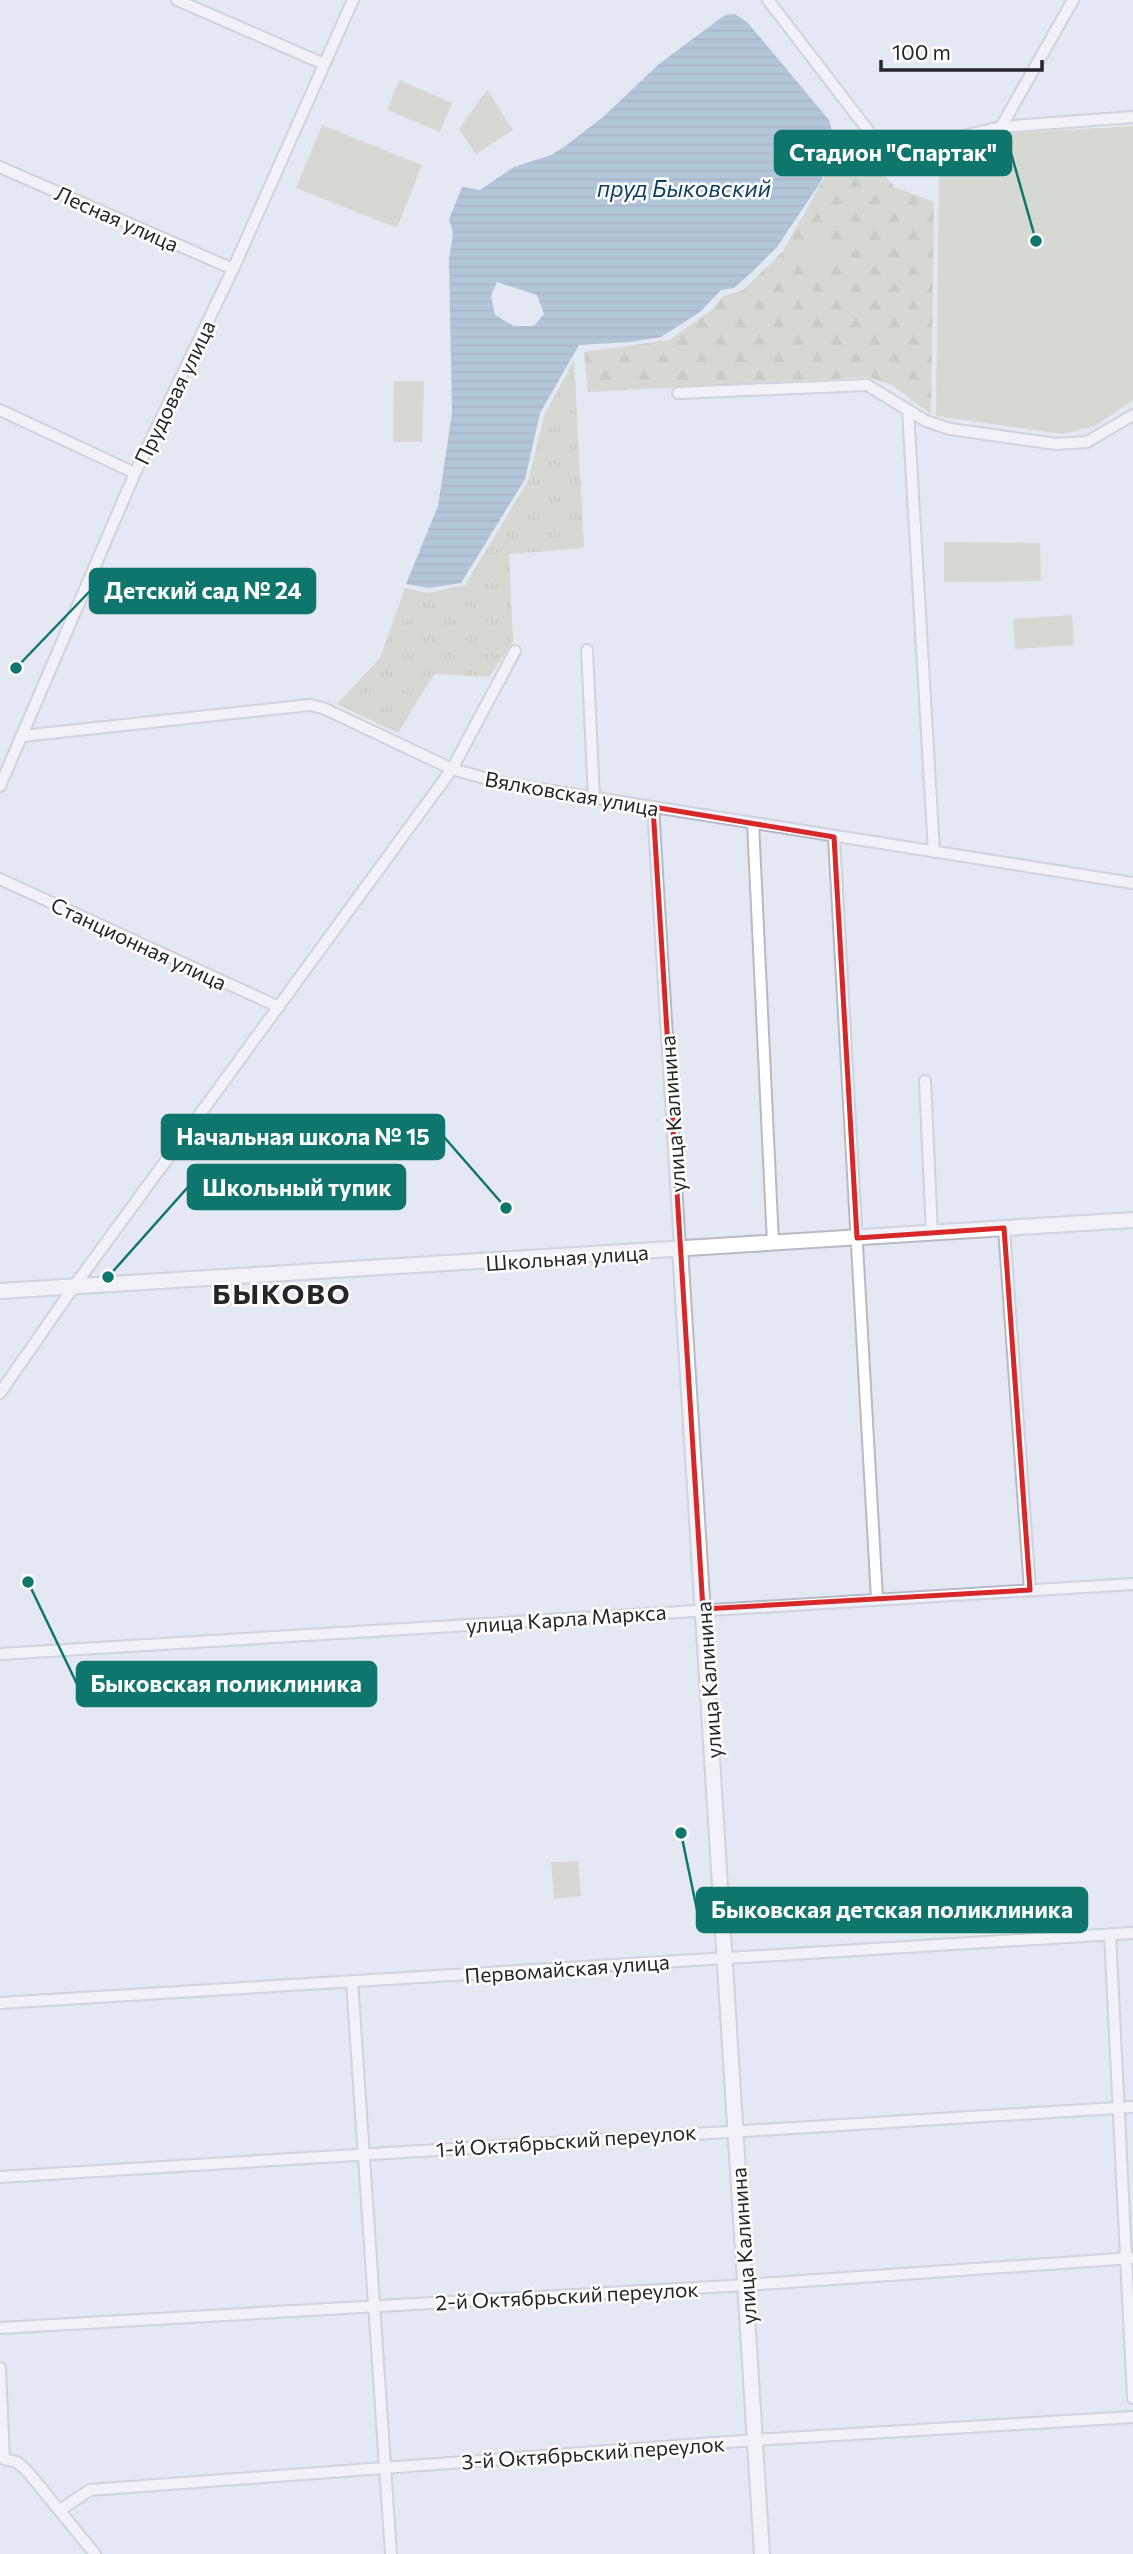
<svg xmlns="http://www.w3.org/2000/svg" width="1133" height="2554" viewBox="0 0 1133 2554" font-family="Commissioner,sans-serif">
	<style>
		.grass { fill: url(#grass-tufts) }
		.forest { fill: url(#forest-firs) }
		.park { fill: #c3c8a8 }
		.water { fill: url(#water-rules); fill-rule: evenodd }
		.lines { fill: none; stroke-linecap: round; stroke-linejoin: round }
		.street-casing { stroke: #b7bac4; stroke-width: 14 }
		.secondary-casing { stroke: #b7bac4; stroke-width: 18 }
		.street { stroke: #fff; stroke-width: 10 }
		.secondary { stroke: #fff; stroke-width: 14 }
		.marked { fill: none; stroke: #d62828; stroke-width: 5; stroke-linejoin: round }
		.labels { text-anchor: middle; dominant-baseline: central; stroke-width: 5; stroke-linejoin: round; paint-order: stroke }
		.street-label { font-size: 21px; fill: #25262a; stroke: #fff }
		.water-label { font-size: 23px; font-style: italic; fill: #0d3e5d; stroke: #fff }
		.district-label { font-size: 28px; font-weight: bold; letter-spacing: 2px; fill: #25262a; stroke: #fff }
		.leader { fill: none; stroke: #0f766e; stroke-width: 2.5 }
		.callout-dot { fill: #0f766e; stroke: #fff; stroke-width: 2.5 }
		.callout { fill: #0f766e; stroke: #0f766e; stroke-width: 2.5 }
		.callout-label { font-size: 23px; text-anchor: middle; font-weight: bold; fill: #fff }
	</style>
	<defs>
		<pattern id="grass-tufts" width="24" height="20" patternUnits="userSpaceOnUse" patternTransform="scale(1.75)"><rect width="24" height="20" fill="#c3c8a8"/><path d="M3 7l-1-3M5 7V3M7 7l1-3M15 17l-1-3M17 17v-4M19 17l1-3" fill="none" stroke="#a7ac91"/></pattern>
		<pattern id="forest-firs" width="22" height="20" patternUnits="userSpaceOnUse" patternTransform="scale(1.75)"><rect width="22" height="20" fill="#c3c8a8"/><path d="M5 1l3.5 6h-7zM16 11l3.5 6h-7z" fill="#a7ac91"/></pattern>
		<pattern id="water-rules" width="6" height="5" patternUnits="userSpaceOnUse" patternTransform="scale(1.75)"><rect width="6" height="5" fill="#769dbc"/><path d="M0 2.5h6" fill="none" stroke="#618099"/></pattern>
	</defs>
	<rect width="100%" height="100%" fill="#e4e8f2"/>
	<!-- grass -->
	<path class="grass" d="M574,360l10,188 -75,6 4,88 -24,35 -55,-3 -36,59 -61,-29 43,-46 25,-70 23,5 37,-8 63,-104 17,-68z"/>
	<!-- forest -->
	<path class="forest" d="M856,136l38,51 40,15 -3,212 -39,-29 -24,-8 -280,15 -4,-40 85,-12 44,-31 9,-12 21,-7 40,-39 56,-100z"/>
	<!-- park -->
	<path class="park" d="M399,80l53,23 -12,29 -53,-22z
		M487,90l26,40 -37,24 -17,-25z
		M322,125l100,40 -25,63 -101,-40z
		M1133,126v274l-38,26 -33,8 -126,-18 3,-239 11,-30 54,-13z
		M822,240l20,13 -16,24 -20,-13z
		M394,381h30l-2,61h-29z
		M944,542l96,1 1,38 -97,1z
		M1072,615l2,30 -59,4 -2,-30z
		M578,1861l3,35 -27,3 -3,-37z"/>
	<!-- water -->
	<path class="water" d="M735,14l13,9 81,97 5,18 -5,26 -9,19 -43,64 -25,25 -18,16 -13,2 -21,22 -39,25 -30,5 -52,3 -39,68 -15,66 -64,104 -32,5 -23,-4 32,-78 14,-93 -3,-153 4,-27 -4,-14 13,-32 18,3 34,-23 37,-12 13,-8 39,-30 56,-53 66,-49zM497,282l40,13 7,19 -10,12h-20l-19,-11 -4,-19z"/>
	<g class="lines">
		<defs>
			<path id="street" d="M177,0l147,64
				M768,0l129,168 49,-28 55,-13 132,-10
				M1001,127l72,-127
				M0,167l233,102
				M678,393l189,-8 59,36 24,8 106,15 31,-2 46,-27
				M0,410l135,63
				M908,410l26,442
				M587,650l7,148
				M22,736l288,-31 13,3 129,61 50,14 631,100
				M0,786l135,-313 98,-204 120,-269
				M653,807l27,442
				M753,823l20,420
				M834,837l43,762
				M0,879l279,128
				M925,1081l7,152
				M1004,1228l26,362
				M0,1393l75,-108 377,-516 63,-118
				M0,1654l1133,-70
				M1110,1934l23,464
				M352,1981l39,573
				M0,2003l1133,-70
				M0,2177l1133,-70
				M0,2328l746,-43 387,-27
				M0,2368l4,91
				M4,2459l13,3 11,10 67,82
				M60,2510l30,-20 665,-50 378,-23"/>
			<path id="secondary" d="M680,1249l82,1305
				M0,1291l1133,-71"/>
		</defs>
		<!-- street casing -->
		<use href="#street" class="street-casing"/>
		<!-- secondary casing -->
		<use href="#secondary" class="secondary-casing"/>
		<!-- street -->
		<use href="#street" class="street"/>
		<!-- secondary -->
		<use href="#secondary" class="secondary"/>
	</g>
	<!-- marked area -->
	<path d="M0 0H1133V2554H0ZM653,807l181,30 23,401 147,-10 26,362 -327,19z" fill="#e4e8f2" fill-opacity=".55" fill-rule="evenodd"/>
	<path class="marked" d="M653,807l181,30 23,401 147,-10 26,362 -327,19z"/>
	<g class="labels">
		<!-- street labels -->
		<g class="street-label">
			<text transform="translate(117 218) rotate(24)">Лесная улица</text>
			<text transform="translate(174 392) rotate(-64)">Прудовая улица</text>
			<text transform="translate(572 793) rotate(10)">Вялковская улица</text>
			<text transform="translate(139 943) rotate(25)">Станционная улица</text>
			<text transform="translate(672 1114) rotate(-94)">улица Калинина</text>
			<text transform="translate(567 1257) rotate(-4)">Школьная улица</text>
			<text transform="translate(566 1618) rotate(-4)">улица Карла Маркса</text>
			<text transform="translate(708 1680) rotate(-94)">улица Калинина</text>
			<text transform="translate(567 1968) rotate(-4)">Первомайская улица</text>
			<text transform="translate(566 2140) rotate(-4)">1-й Октябрьский переулок</text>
			<text transform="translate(743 2246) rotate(-94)">улица Калинина</text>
			<text transform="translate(567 2295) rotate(-3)">2-й Октябрьский переулок</text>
			<text transform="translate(593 2452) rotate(-4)">3-й Октябрьский переулок</text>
		</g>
		<!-- water labels -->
		<g class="water-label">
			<text x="684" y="188">пруд Быковский</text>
		</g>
		<!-- district labels -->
		<g class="district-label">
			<text x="282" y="1293">БЫКОВО</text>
		</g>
	</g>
	<!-- callouts -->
	<path class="leader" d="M1036 241L1011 153M16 668L90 591M506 1208L444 1137M108 1277L188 1187M28 1582L77 1684M681 1833L697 1910"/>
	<g class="callout-dot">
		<circle cx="1036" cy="241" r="7"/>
		<circle cx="16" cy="668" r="7"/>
		<circle cx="506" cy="1208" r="7"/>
		<circle cx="108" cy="1277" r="7"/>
		<circle cx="28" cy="1582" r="7"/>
		<circle cx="681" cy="1833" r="7"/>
	</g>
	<g class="callout">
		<rect x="775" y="131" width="236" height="44" rx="7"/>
		<rect x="90" y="569" width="225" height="44" rx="7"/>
		<rect x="162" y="1115" width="282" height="44" rx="7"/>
		<rect x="188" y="1165" width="217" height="44" rx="7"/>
		<rect x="77" y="1662" width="299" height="44" rx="7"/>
		<rect x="697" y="1888" width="390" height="44" rx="7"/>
	</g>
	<g class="callout-label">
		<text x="893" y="161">Стадион "Спартак"</text>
		<text x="203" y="599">Детский сад № 24</text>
		<text x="303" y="1145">Начальная школа № 15</text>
		<text x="297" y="1196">Школьный тупик</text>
		<text x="226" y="1692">Быковская поликлиника</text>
		<text x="892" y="1918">Быковская детская поликлиника</text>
	</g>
	<!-- scale -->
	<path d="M881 60v10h161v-10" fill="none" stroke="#25262a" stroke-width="3.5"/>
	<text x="892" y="60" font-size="21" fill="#25262a" stroke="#ffffff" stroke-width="5" paint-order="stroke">100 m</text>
</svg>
